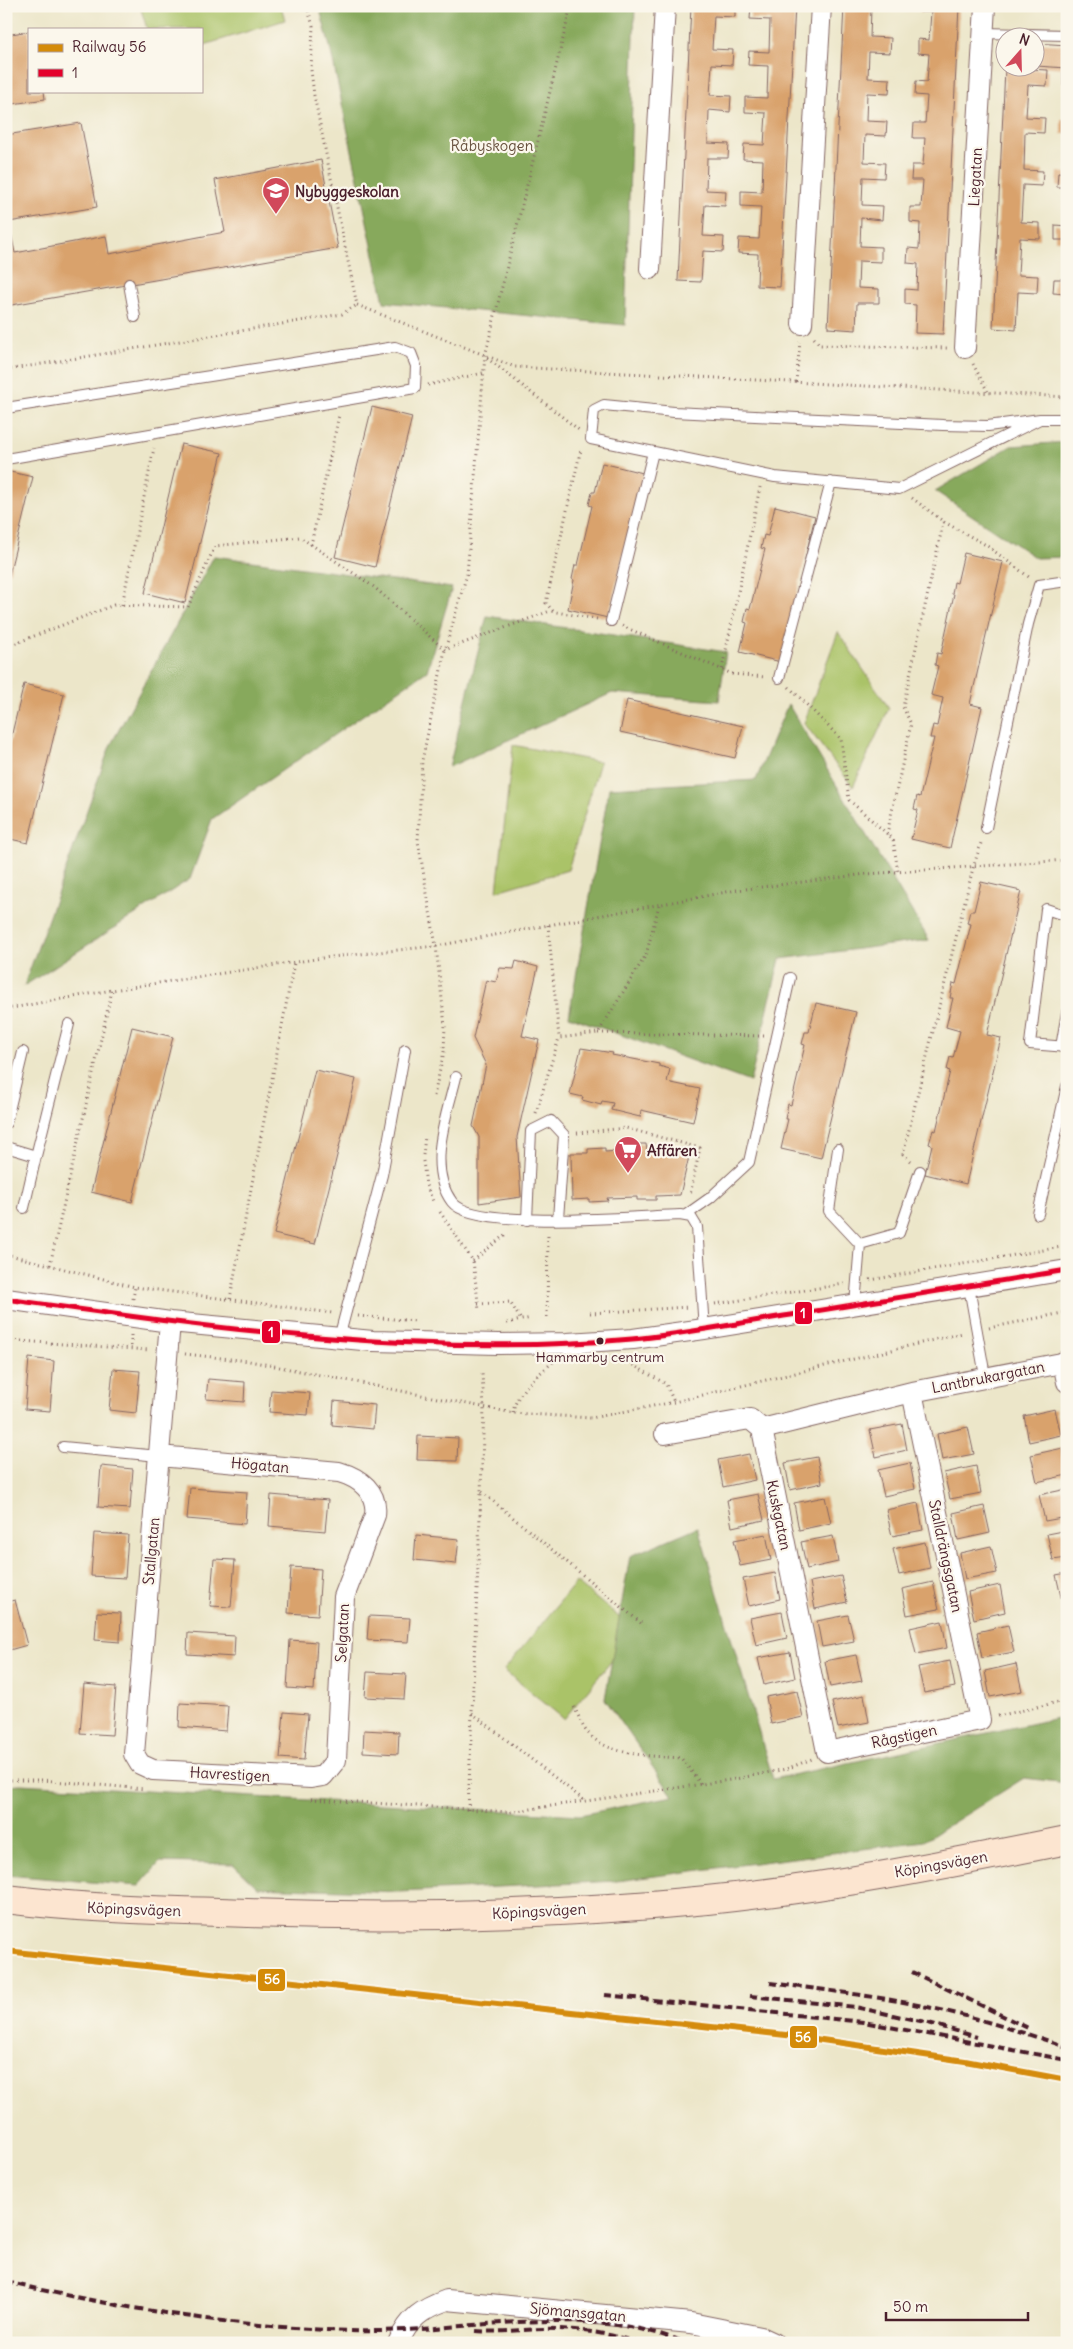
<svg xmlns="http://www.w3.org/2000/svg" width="1073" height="2349" viewBox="0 0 1073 2349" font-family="Delius,sans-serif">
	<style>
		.green { fill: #aac368; stroke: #7a714a }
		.forest { fill: #87a95c; stroke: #686444 }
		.building { fill: #d9a26c }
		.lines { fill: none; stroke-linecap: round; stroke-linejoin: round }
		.lane-casing { stroke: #836562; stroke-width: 12 }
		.street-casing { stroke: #836562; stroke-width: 22 }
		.secondary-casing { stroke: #836562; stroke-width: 30 }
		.path { stroke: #836562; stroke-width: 3; stroke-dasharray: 1 4; stroke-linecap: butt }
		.lane { stroke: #fff; stroke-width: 10 }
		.street { stroke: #fff; stroke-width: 20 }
		.secondary { stroke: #fce5d0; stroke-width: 28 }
		.rail { stroke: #4a1f2b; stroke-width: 4; stroke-dasharray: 8 4; stroke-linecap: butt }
		.bus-1-casing { stroke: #fbf7ec; stroke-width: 9 }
		.bus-1 { stroke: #e4002b; stroke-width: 5 }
		.rail-1-casing { stroke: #fbf7ec; stroke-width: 10 }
		.rail-1 { stroke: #d48b09; stroke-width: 6 }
		.bus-dot { fill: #4a1f2b; stroke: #fbf7ec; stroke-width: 2 }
		.labels { text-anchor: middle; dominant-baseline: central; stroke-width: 4.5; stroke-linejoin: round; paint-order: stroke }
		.bus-label { font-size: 14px; fill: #4a1f2b; stroke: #fbf7ec }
		.park-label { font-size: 15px; fill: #67503d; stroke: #fbf7ec }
		.street-label { font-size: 15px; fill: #4a1f2b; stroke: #fbf7ec }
		.poi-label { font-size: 15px; font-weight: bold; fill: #4a1f2b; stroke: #fbf7ec; text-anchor: start }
		.line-badge { stroke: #fbf7ec; stroke-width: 2 }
		.badge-label { font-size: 14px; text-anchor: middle; font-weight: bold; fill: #fff }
	</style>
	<rect width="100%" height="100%" fill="#fbf7ec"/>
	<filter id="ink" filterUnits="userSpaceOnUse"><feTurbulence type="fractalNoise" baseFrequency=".02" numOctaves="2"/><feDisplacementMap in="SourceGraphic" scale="10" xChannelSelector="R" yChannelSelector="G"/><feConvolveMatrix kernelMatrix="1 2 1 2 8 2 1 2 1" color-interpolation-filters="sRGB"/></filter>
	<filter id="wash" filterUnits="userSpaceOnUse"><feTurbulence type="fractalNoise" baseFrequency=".0096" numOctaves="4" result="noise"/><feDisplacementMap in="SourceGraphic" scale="20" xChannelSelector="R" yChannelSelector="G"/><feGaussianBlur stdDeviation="1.12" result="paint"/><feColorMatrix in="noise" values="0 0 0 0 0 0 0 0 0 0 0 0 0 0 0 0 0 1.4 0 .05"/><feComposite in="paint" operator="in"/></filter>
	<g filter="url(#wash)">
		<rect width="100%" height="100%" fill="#ece6c9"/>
		<!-- green -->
		<path class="green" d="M140,6h141l4,14 -84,26v-17h-54z
			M838,632l51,76 -36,79 -49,-64z
			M513,745l87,17 -32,108 -71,21z
			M576,1582l60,49 -72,88 -60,-49z"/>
		<!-- forest -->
		<path class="forest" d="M319,6h316l-10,319 -241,-23 -54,-255z
			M1067,442v115l-31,1 -101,-67 76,-45z
			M214,556l238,32 -25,83 -215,148 -22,60 -166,107 86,-240z
			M487,616l239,36 -7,49 -107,-8 -163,74z
			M788,704l141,236 -149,19 -30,123 -181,-66 40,-228 147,-8z
			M698,1527l75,252 294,-63v67l-43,-5 -100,63 -307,40 -217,11 -143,-5 -24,-23 -73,-2 -21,24 -133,-11v-90l14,-1 560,31 93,-19 -68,-97 25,-143z"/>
		<g id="blocks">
			<!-- building -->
			<path class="building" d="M691,6h44v11l-21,-1 -2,33 21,1 -1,15 -20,-1 -2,31 21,1 -1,16 -21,-2 -1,33 21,1 -1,14h-21l-1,32 20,1 -1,15 -20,-1 -2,31 21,1 -1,15 -20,-1 -2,31 -23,-1z
				M751,6h44l-15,281 -23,-1 1,-32 -20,-1 1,-15 20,1 2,-32 -20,-1v-15l21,1 1,-32 -20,-1 1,-15 20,1 2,-32 -21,-1v-15l22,1 1,-32 -20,-1 1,-14 20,1 1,-32 -20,-1z
				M844,6h49v4l-22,-1 -1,28 21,1 -1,15 -21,-1 -1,26 22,1 -1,15 -22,-1 -1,28 21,1 -1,14 -21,-1 -1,27 21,1 -1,15 -21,-1 -1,28 21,1 -1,14 -21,-2 -1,28 21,1v15l-22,-1 -1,27 21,1v14h-22l-1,27 -28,-2z
				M920,6h39l-16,328 -28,-1 1,-28 -11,-1v-15l12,1 1,-26 -11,-1 1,-15 11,1 1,-26 -10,-1v-15h11l2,-27h-12l1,-15h11l2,-27h-12l1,-15h11l2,-27 -12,-1 1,-14 11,1 2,-28 -11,-1v-14l11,1 2,-28h-11z
				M29,31v60h15l1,8 -39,6v-70z
				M1036,43l31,2v23l-31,-2z
				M1005,68l43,2 -1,16 -19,-1 -2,32 19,1 -1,15 -19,-1 -1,38 19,1 -1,15 -19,-1 -2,37 19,1v16l-20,-1 -2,37 20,1 -1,17 -19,-1 -2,38 -23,-2z
				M1063,72h4v14h-4z
				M1061,119h6v15h-6z
				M81,123l16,84 -88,15 6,31 91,-17 3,18 116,-22 -10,-52 106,-20 17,88 -332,58v-171z
				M1058,172l9,1v14h-10z
				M1055,225l12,1v14h-12z
				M1054,279h13v15l-14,-1z
				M372,407l40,10 -37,150 -40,-10z
				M181,444l41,9 -37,150 -40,-10z
				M602,463l41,10 -35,145 -40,-9 6,-29 -2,-1 3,-14h3l14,-59 -3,-1 3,-13h3z
				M6,471l27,6 -26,106 -1,-1z
				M775,506l40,10 -34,146 -41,-10 7,-29 -3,-1 3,-14 3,1 15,-60 -4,-1 3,-13 4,1z
				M964,553l39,9 -33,142 12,3 -32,141 -39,-9 7,-29 -4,-1 3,-13 3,1 14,-59h-4l3,-13 4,1 6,-28 -12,-3 7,-29 -3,-1 2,-12 4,1 13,-60h-2l2,-12 3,1z
				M24,684l40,10 -36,149 -22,-5v-80z
				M627,700l116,26 -8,32 -115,-26z
				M981,882l40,9 -34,144 14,3 -35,146 -41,-10 7,-29 -3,-1 4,-14 3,1 14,-60 -3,-1 3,-13 3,1 7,-27 -14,-4 7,-29h-3l3,-15 3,1 15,-60 -4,-1 3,-12h4z
				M516,961l22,6 -16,69 17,4 -22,97 4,60 -42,6v-66l-6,-11 13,-61 -13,-27 13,-58 10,2 4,-14 14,1z
				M816,1003l40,9 -35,146 -40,-9 7,-30h-3l3,-15 3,1 14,-60 -3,-1 3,-12h4z
				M132,1027l41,10 -41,165 -41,-10z
				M581,1048l32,5 -1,2 47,9v2l11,3 -3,13 33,7 -7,33 -52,-12 -1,7 -29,-7 2,-7 -11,-2 -1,4 -19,-5 1,-3 -13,-3z
				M315,1070l41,9 -41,165 -41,-10z
				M619,1144h27l1,6 44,-2 -11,47 -24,1v4h-19v-3l-30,1 1,3 -19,1v-3l-17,1 -1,-47h17v-4l17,-1v4l14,-1z
				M29,1358l25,3 -4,50 -25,-2z
				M113,1369l27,2 -4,42 -27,-3z
				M208,1379l37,3 -1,20 -38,-3z
				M271,1390l39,3 -2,22 -39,-3z
				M334,1401l41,4 -2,24 -41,-4z
				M1055,1409l6,26 -32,7 -5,-26z
				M902,1424l5,26 -31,7 -6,-27z
				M968,1427l6,27 -32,6 -5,-26z
				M418,1436l40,2 -1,23 -40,-1z
				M1063,1448l4,27 -30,7 -6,-27z
				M749,1454l6,26 -32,7 -5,-27z
				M817,1457l5,26 -32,7 -5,-27z
				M910,1463l5,26 -31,7 -6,-26z
				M101,1466l32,3 -3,40 -32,-2z
				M976,1466l5,27 -31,6 -6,-26z
				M190,1488l57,4 -2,32 -58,-5z
				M1067,1489v28l-22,4 -6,-26z
				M758,1494l6,26 -32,7 -5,-27z
				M271,1495l57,5 -3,31 -56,-5z
				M825,1497l6,26 -32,7 -5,-27z
				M918,1503l5,27 -31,6 -6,-26z
				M984,1506l6,27 -32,7 -5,-27z
				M1067,1530v28l-14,2 -6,-26z
				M94,1533l34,2 -3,43 -34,-2z
				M766,1534l5,26 -31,6 -6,-26z
				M416,1535l43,4 -3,25 -42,-4z
				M833,1536l5,26 -31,7 -6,-27z
				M925,1542l5,26 -31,7 -6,-26z
				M991,1546l6,27 -32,6 -5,-26z
				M214,1559l21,1 -4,47 -21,-1z
				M291,1567l30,2 -3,46 -30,-2z
				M775,1573l5,26 -31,7 -6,-27z
				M1067,1573v27l-5,1 -6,-26z
				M841,1576l6,26 -32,7 -5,-27z
				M933,1582l6,27 -32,6 -5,-26z
				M1000,1585l5,27 -31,7 -6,-27z
				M15,1600l12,45 -21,6v-49z
				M97,1612l24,1 -1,29 -25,-2z
				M782,1612l5,26 -31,7 -6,-27z
				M848,1615l6,26 -32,6 -5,-26z
				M369,1616l41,2 -2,24 -41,-2z
				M942,1621l5,27 -31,6 -6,-26z
				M1008,1625l6,27 -32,6 -5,-26z
				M188,1633l47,3 -1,21 -47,-3z
				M290,1640l27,2 -3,48 -27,-2z
				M790,1652l5,26 -31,7 -6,-27z
				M856,1655l6,26 -32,6 -5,-26z
				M950,1661l5,26 -31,6 -6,-26z
				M1016,1664l6,27 -32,6 -5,-26z
				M367,1672l39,2 -2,25 -39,-2z
				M84,1684l32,3 -4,48 -32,-2z
				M797,1691l6,26 -32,7 -5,-27z
				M864,1695l5,27 -31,6 -6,-26z
				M180,1703l48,3 -2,25 -47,-4z
				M284,1712l24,2 -4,46 -24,-2z
				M364,1730l35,2 -1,22 -35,-2z"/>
		</g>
	</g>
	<g filter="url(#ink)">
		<use href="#blocks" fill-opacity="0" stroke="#836562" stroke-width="1"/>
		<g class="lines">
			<defs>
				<path id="lane" d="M984,33l83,2
					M129,284l6,33
					M6,408l389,-61 16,6 5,13 -1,22 -409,71
					M1040,419l-141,70 -124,-12 -184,-38 3,-29 10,-5 70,7 269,13 45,1 52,-7h27
					M611,621l42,-169
					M779,678l52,-196
					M986,828l42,-204 11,-39 28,-4
					M1067,916l-21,-7 -16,135 37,3
					M1061,1047l6,-35
					M456,1077c-9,38 -30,90 -4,125 22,29 188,14 228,13l11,2 6,10 7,102
					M6,1123l17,-71
					M6,1147l30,9 33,-132
					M838,1149l-9,62 31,33 -5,61
					M24,1208l12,-52
					M1038,1214l29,-128
					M686,1215l24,-17 39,-36 41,-184
					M527,1220l4,-89 20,-10 13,14 -6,84
					M860,1244l39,-11 21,-62
					M969,1287l16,89
					M339,1338l43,-163 23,-125
					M63,1447l96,9"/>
				<path id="street" d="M650,269l15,-263
					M802,324l19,-318
					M965,348l20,-342
					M6,1299l164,23 203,19 125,3 69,-1 66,-4 71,-10 363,-59
					M1063,1362l4,20
					M762,1429l65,323 153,-32 -68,-328
					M762,1429l150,-37 155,-30
					M665,1434l85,-15 12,10
					M159,1456l180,16c21,6 39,20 36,43l-31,82 -8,163 -13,16 -12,2 -158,-8 -13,-6 -6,-10 36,-432
					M398,2343c11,-25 24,-34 49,-43l244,23 70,14 13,6"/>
				<path id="secondary" d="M6,1899c71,9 142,11 214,13 163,7 325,4 487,-12 121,-12 241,-36 360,-60"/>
			</defs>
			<!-- lane casing -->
			<use href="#lane" class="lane-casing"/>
			<!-- street casing -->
			<use href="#street" class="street-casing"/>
			<!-- secondary casing -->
			<use href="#secondary" class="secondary-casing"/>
			<!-- path -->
			<path class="path" d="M307,6l6,20 -2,44 3,25 43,210
				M357,305l158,62 552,30
				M814,338l6,7 127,3
				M487,358l92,72
				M973,364l15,28
				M6,370l336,-56 15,-9
				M796,382l4,-40
				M428,385l55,-12
				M912,498l32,24 42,23 43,32
				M311,545l28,-130
				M122,605l32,-157
				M553,611l-7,-8 34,-150 2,-3
				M622,626l110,48 34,3
				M6,647l108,-42 74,2 27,-61 85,-9 74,50 71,63 105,-39 47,8
				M722,669l38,-182
				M789,687l52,52 8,61 44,39 5,33
				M887,834l24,-110 -8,-17 41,-188
				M548,925l11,113
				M6,1009l106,-19 210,-32 114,-12 301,-56 130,-16 200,-14
				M598,1033l166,3
				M434,1096l10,-44 1,-26 -9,-80 -18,-105 4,-80 23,-111 22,-76 18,-218 86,-350
				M536,1113l23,-75 39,-5 48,-78 13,-50
				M577,1133l49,-5 74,20 -10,47
				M423,1155l2,-19
				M423,1161l3,24 7,16
				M911,1161l-8,-7 70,-286 9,-28
				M440,1212l33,49 6,49
				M6,1254l129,33 197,26
				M473,1261l34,-28
				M50,1265l62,-275
				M870,1280l197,-34
				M133,1299l2,-12
				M230,1299l64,-336
				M478,1304l32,-2 11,18
				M715,1304l129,-20
				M590,1313l99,-6
				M358,1316l58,5
				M547,1317l1,-85
				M507,1323l24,-5
				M989,1328l78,-16
				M131,1335v14
				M6,1340l143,10
				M185,1354l64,7 264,52 78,5 83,-16 289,-69
				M624,1360l42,24 8,18
				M513,1413c3,-22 23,-36 40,-51
				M482,1492l159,131
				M574,1707c5,8 8,21 15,27 20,22 64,22 92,24l20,26
				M472,1713l113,88
				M998,1716l69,-16
				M6,1780h36l103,9
				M311,1799l199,13 220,-32 56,-11 26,-10
				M468,1810l13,-318 3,-84 -2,-35"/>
			<!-- lane -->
			<use href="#lane" class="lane"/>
			<!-- street -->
			<use href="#street" class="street"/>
			<!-- secondary -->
			<use href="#secondary" class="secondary"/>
			<!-- rail -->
			<path class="rail" d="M912,1972l116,56
				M770,1983c54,7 109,13 162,25 46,10 90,24 135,39
				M605,1995l258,27 204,38
				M750,1996l105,11 70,15 52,15
				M6,2282c112,26 228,45 344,49 112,3 228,-31 336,12
				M476,2331c27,2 54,-3 81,-2 28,1 55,5 81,14"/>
			<defs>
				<path id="bus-1" d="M6,1299c205,29 418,59 626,40 53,-5 106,-16 159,-24 92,-15 184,-30 276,-45"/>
			</defs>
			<!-- bus-1 casing -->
			<use href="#bus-1" class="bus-1-casing"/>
			<!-- bus-1 -->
			<use href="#bus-1" class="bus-1"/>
			<defs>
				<path id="rail-1" d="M6,1951l789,85 170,25 102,19"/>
			</defs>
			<!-- rail-1 casing -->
			<use href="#rail-1" class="rail-1-casing"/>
			<!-- rail-1 -->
			<use href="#rail-1" class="rail-1"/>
		</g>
	</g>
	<!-- icons -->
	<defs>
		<symbol id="school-pin" viewBox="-11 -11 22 30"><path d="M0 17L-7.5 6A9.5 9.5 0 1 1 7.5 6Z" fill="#d1495b" stroke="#fbf7ec"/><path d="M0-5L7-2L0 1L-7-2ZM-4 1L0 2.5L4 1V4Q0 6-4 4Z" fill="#fff"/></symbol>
		<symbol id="supermarket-pin" viewBox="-11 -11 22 30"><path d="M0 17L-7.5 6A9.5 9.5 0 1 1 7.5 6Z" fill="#d1495b" stroke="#fbf7ec"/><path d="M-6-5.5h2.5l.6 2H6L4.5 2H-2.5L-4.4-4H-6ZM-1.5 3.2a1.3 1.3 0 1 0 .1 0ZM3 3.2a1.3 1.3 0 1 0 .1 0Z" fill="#fff"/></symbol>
	</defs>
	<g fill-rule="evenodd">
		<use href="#school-pin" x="260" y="175" width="32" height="43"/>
		<use href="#supermarket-pin" x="612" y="1134" width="32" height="43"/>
	</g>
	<!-- markers -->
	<circle class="bus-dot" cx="600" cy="1341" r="4.5"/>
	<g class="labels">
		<!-- bus labels -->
		<g class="bus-label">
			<text x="600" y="1357">Hammarby centrum</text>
		</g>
		<!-- park labels -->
		<g class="park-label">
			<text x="492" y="145">Råbyskogen</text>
		</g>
		<!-- street labels -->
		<g class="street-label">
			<text transform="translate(975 177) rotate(-87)">Liegatan</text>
			<text transform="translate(988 1377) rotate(-11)">Lantbrukargatan</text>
			<text transform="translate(260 1465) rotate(5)">Högatan</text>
			<text transform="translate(779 1515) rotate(78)">Kuskgatan</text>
			<text transform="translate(151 1551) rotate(-85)">Stallgatan</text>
			<text transform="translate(946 1556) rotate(78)">Stalldrängsgatan</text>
			<text transform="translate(342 1633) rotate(-87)">Selgatan</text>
			<text transform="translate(904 1736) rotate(-12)">Rågstigen</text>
			<text transform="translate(230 1774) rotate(3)">Havrestigen</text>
			<text transform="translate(941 1864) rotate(-10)">Köpingsvägen</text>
			<text transform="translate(134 1909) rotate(2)">Köpingsvägen</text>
			<text transform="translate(539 1911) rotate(-3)">Köpingsvägen</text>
			<text transform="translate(578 2312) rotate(5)">Sjömansgatan</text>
		</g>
		<!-- poi labels -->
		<g class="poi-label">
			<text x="295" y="191">Nybyggeskolan</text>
			<text x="647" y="1150">Affären</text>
		</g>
	</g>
	<g class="line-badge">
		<rect x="794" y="1301" width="19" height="24" rx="5" fill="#e4002b"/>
		<rect x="261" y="1320" width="20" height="24" rx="5" fill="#e4002b"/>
		<rect x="257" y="1968" width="29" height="24" rx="5" fill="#d48b09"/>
		<rect x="789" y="2025" width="29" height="24" rx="5" fill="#d48b09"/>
	</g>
	<g class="badge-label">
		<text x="803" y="1318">1</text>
		<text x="271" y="1337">1</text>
		<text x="272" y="1984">56</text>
		<text x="803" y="2042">56</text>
	</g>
	<!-- margin -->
	<rect width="1073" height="2349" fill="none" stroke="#fbf7ec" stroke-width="25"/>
	<!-- legend -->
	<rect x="28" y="28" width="175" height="65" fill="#fbf7ec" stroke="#b4a19f"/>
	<rect x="38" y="44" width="25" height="8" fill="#d48b09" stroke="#b4a19f"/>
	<text x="72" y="52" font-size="15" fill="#4a1f2b">Railway 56</text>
	<rect x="38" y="69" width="25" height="8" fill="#e4002b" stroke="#b4a19f"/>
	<text x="72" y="78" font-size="15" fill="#4a1f2b">1</text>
	<!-- north arrow -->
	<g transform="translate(1020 52) rotate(20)"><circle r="24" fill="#fbf7ec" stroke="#b4a19f"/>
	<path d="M0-4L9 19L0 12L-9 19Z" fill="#d1495b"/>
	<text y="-8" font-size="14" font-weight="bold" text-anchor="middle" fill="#4a1f2b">N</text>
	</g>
	<!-- scale -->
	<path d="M886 2312v8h142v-8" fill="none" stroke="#4a1f2b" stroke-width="2.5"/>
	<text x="893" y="2312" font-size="15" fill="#4a1f2b" stroke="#fbf7ec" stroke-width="4" paint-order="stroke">50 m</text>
</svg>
